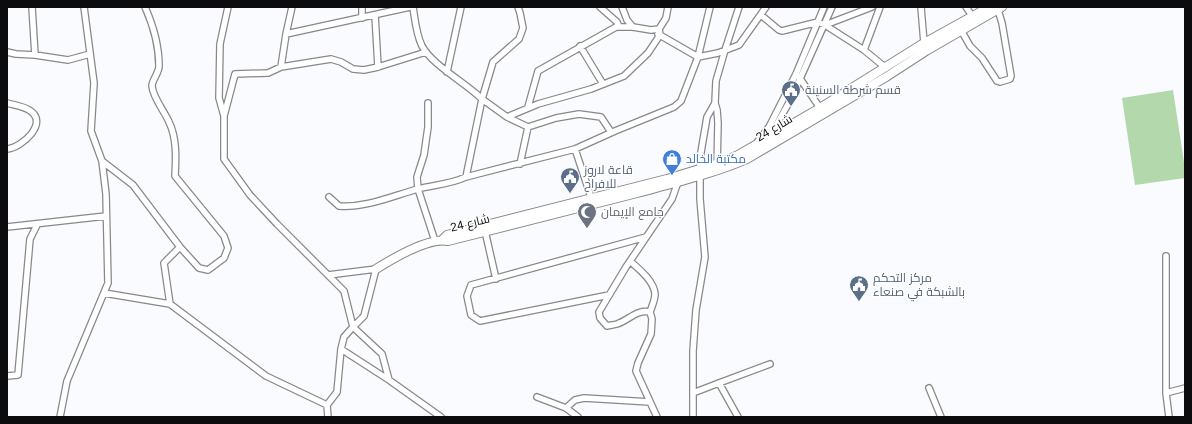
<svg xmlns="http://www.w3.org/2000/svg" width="1192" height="424" viewBox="0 0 1192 424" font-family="Arial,Cairo,sans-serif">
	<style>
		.green { fill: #b2d8ac }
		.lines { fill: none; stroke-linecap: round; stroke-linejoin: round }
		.street-casing { stroke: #87878d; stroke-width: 8 }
		.secondary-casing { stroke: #87878d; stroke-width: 10 }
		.street { stroke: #fff; stroke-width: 5.5 }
		.secondary { stroke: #fff; stroke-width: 8 }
		.labels { text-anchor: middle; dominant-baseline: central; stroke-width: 3; stroke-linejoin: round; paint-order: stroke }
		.service-label { font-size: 12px; fill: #4e5e75; stroke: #fff; text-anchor: start }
		.street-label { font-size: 12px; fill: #0c0c0e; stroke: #fff }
		.shop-label { font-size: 12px; fill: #366cbe; stroke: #fff; text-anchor: start }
		.worship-label { font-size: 12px; fill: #5b616d; stroke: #fff; text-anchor: start }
	</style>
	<rect width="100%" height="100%" fill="#fafbfe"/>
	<!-- green -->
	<path class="green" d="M1173,90l12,79v9l-50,7 -13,-87z"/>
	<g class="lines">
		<defs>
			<path id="street" d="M32,7l3,48
				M228,7l-8,37 -1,54 5,18v43l26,36 27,29 67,67 9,36 -9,10 -3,12
				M292,7l-6,27 124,-27
				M362,7v11
				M413,7c2,13 3,27 9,39 11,20 43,36 60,53l-16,78
				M518,7l2,6 3,15 -4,11 -26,23 -11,37 25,18 31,-13 53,-15 33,-13 24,-23 12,-18 -1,-6 7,-11 2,-11
				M600,7l17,15 2,5
				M622,7l5,13 6,7
				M921,7l3,36
				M966,7l7,10
				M375,15l3,52
				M761,15l18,15 3,1 36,-9 7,3 39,25 22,18
				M825,25l47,-18
				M961,30l9,16 12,12 15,23 3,1 10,-3 1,-3 -9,-53 -4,-13
				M658,34l40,23 12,-50
				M580,46l23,38
				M864,50l16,-43
				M7,52l9,2 19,1 33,5 22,-6
				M281,67l5,-33
				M447,72l14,-65
				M799,77l21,31
				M7,103c7,2 16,3 22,7 21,12 -7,38 -22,39
				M428,103v24l-4,28 -7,22 1,12 17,52
				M528,107l10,-36 78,-44h17l18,3 8,-1
				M224,116l11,-42 33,-1 13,-6 50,-8 10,3 12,7 11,1 14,-3 48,-15
				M507,117l21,10 28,-9 23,-4 22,3 10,15
				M770,136l21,-37 41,-92
				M758,141l11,-14 27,-53 28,-67
				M575,149l17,51
				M102,161l31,24 47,62 19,21 9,2 16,-12 4,-10 -4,-12 -49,-60c1,-17 2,-38 -6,-54 -4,-10 -16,-24 -17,-36 0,-6 7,-13 7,-20 0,-20 -6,-41 -14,-59
				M520,164l8,-37
				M717,167l1,-44 -1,-13 -2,-7 1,-22 9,-31 14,-43
				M329,197l10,9c27,2 53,-10 79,-17 16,-4 33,-5 48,-12l109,-28 40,-18 59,-24 7,-6 17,-44 20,-4 21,-8 27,-38
				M7,227l99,-11
				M485,231l11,48
				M1166,256v137l3,24
				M630,261c9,8 24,20 25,33 0,6 -3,12 -5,18
				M328,275l48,-6 -12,47 -11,11 29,27 7,26 52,37
				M104,293l66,11 96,72 61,29
				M609,295l-129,26 -9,-6 -4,-19 4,-11 175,-48
				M170,304l-6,-41 16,-16
				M7,376l11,-1 12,-136 7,-14
				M719,383l51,-19
				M929,388l12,29
				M693,393l26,-10 19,34
				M1166,393l19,-5
				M537,397l29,11 12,9
				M566,408l9,-8 9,-2 66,4
				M60,417l7,-36 41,-98 -2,-89 -4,-33 -11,-30 3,-48 -10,-76
				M328,417l-1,-12 10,-13 4,-43 48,31
				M657,417l-21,-46 2,-8 13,-29 1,-15 -2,-7c-13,-3 -21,8 -33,12 -3,1 -7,1 -10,2l-7,-8 -1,-6 27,-45 46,-68 7,-20
				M693,417v-66l3,-41 9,-53 -5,-58v-41l7,-41 8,-14"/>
			<path id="secondary" d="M443,239l4,-4 220,-56 55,-17 16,-7 82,-47 104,-65 65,-36
				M376,269c16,-10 53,-32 72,-28 63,-16 126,-32 189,-48 37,-10 75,-19 110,-34l139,-82 40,-26 76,-44"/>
		</defs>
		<!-- street casing -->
		<use href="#street" class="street-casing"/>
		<!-- secondary casing -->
		<use href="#secondary" class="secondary-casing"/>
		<!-- street -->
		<use href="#street" class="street"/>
		<!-- secondary -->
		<use href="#secondary" class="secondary"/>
	</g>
	<!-- icons -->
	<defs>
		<symbol id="civic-pin" viewBox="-11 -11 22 30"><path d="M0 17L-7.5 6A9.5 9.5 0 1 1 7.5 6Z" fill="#5c6f8a" stroke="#fff"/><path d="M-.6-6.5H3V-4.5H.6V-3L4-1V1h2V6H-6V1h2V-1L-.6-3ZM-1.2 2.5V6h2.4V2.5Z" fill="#fff"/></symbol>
		<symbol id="shop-pin" viewBox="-11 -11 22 30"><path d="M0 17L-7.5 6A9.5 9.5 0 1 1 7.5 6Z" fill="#3f7fe0" stroke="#fff"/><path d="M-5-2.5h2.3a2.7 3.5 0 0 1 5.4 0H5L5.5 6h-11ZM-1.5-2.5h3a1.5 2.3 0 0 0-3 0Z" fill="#fff"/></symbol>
		<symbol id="mosque-pin" viewBox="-11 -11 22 30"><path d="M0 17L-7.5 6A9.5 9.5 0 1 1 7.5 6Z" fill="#6b7280" stroke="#fff"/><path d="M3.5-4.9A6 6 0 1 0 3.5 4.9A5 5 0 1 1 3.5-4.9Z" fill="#fff"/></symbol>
	</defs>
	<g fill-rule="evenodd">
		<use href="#civic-pin" x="780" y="79" width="22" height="30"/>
		<use href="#shop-pin" x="661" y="148" width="22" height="30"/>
		<use href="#civic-pin" x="559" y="166" width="22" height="30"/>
		<use href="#mosque-pin" x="576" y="201" width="22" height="30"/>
		<use href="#civic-pin" x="848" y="274" width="22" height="30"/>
	</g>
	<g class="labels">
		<!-- service labels -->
		<g class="service-label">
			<text x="805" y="90">قسم شرطة السنينة</text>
			<text x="584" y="170">قاعة لاروز<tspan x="584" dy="14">للافراح</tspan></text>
			<text x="873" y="278">مركز التحكم<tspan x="873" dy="14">بالشبكة في صنعاء</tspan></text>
		</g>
		<!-- street labels -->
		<g class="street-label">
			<text transform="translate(774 128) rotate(-31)">شارع 24</text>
			<text transform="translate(470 223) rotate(-14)">شارع 24</text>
		</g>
		<!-- shop labels -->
		<g class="shop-label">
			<text x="686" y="159">مكتبة الخالد</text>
		</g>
		<!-- worship labels -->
		<g class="worship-label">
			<text x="601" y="212">جامع الإيمان</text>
		</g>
	</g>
	<!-- border -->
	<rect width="1192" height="424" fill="none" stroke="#0c0c0e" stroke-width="16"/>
</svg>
